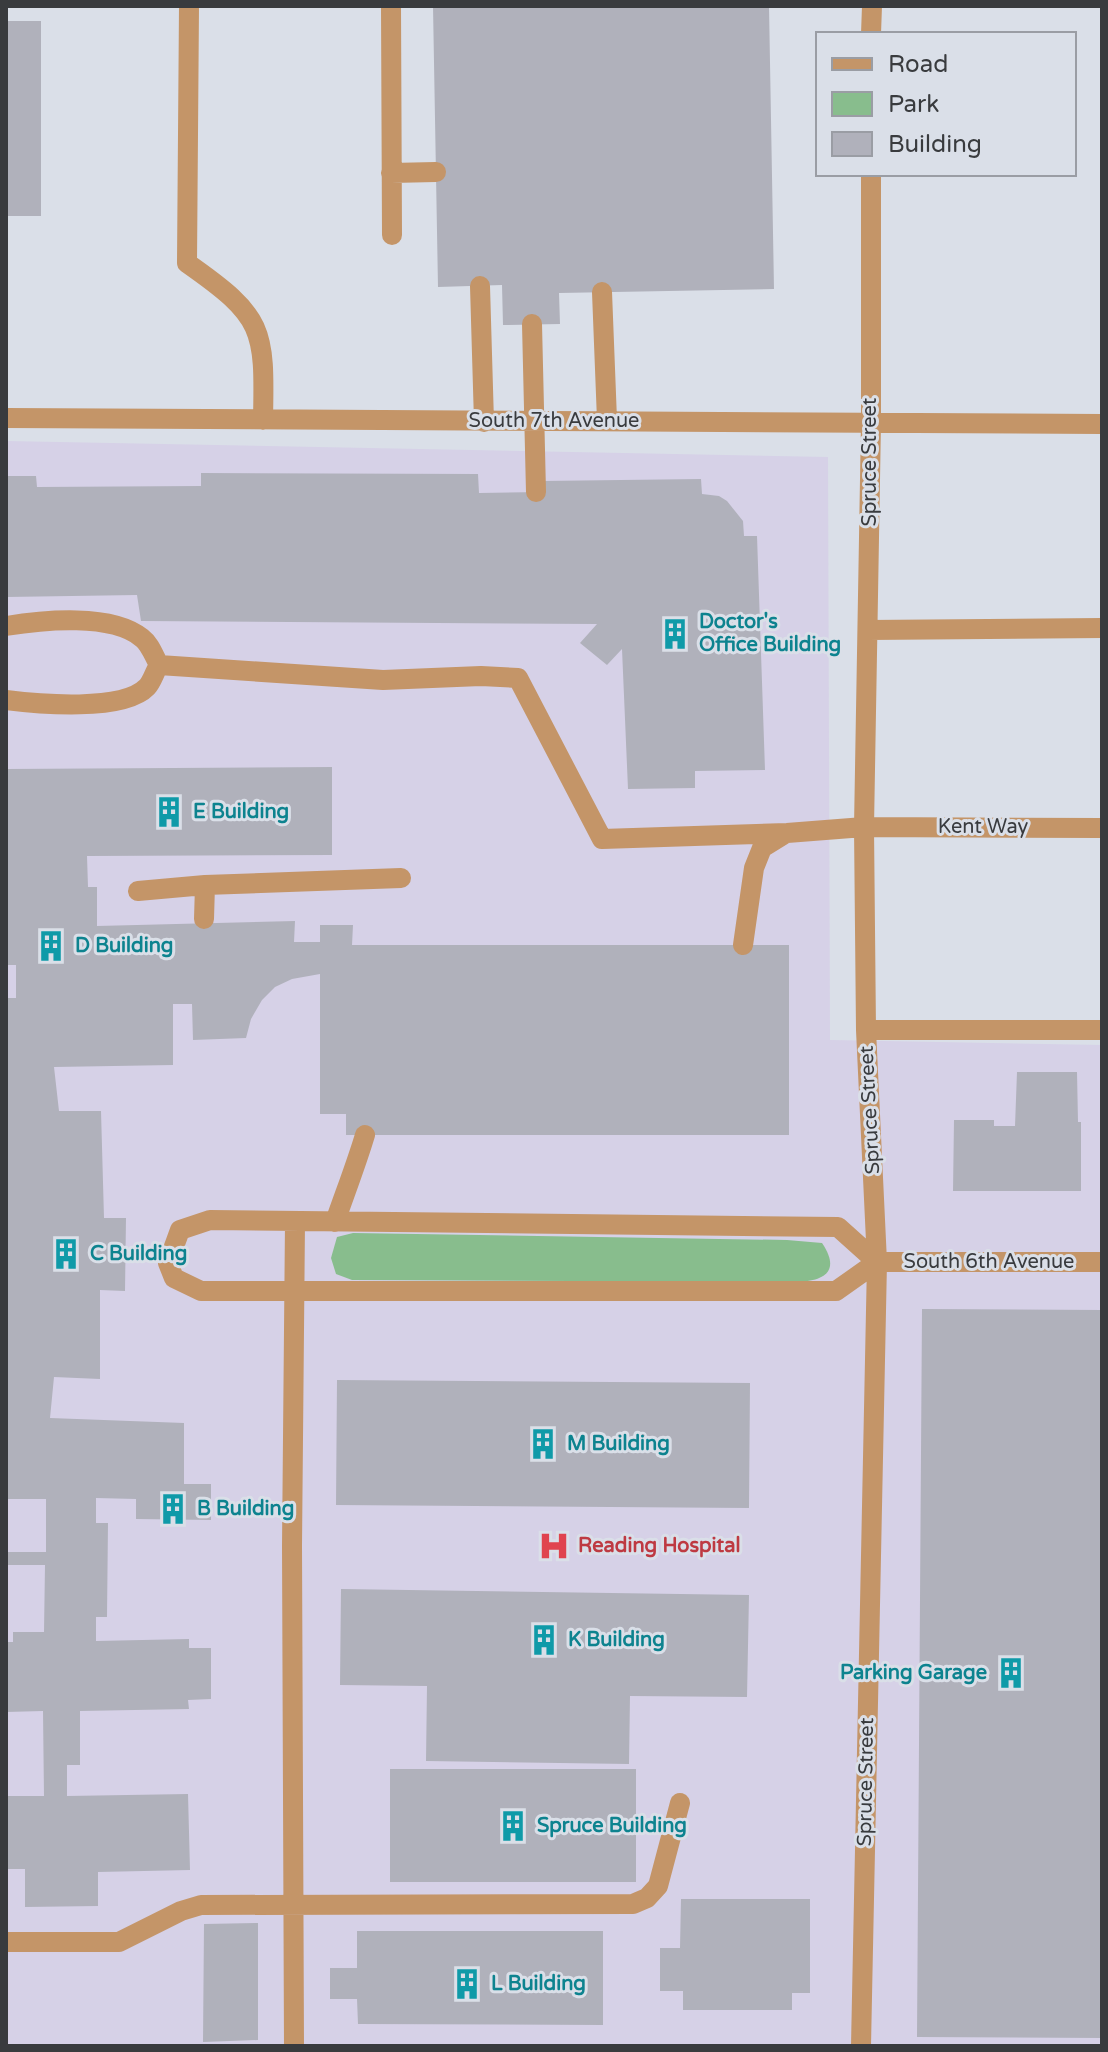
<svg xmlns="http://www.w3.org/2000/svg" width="1108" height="2052" viewBox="0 0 1108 2052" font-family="'Varela Round',sans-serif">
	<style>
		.industrial { fill: #d6d1e7 }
		.green { fill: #88bd8d }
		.building { fill: #b0b1bb }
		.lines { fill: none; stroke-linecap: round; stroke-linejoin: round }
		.minor { stroke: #c49568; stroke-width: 20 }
		.labels { text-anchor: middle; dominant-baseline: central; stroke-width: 6; stroke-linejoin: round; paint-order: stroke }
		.street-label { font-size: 20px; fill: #393b3e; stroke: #dadfe8 }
		.culture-label { font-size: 20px; font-weight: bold; fill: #0d838f; stroke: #dadfe8; text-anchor: start }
		.health-label { font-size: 20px; font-weight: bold; fill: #be3a42; stroke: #dadfe8; text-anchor: start }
	</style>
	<rect width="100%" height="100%" fill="#dadfe8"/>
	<!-- industrial -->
	<path class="industrial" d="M6,441l822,16 2,583 272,5v1001h-1096z"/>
	<!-- green -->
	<path class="green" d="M353,1233l434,7 35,3c21,31 -2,39 -29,39l-441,-2 -16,-6 -5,-16 6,-21z"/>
	<!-- building -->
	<path class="building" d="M433,6h336l5,283 -215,4 1,31 -57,1 -1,-40 -64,2z
		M6,21h35v195h-35z
		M201,473l277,1 1,19 64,-1 -1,-11 159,-2 1,15 17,2 8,5 16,20 1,15h13l8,234 -70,1v17l-67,1 -6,-140 -15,16 -27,-22 17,-19 -456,-3 -4,-26 -131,2v-121h30l1,11 164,-1z
		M332,767v88l-245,1 1,31h9v39l198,-5 -1,21h26v-17h33l-1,20h437v190h-443v-21h-26v-140l-28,5 -17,8 -13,13 -11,19 -5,19 -53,2 -1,-36h-19v61l-119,2 5,44h42l3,107h22l-1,73 -25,-1v89l-46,-2 -4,41 134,5v61h27v36l-75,-1v-20l-40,-1v25h12l-1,94h-11v24l93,-2v9h22v51l-23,1 1,9 -109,2v54h-13v31l121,-2 2,76 -92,2v34l-73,1v-38h-19v-73h38l-1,-85 -37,1v-70h7v-10h31l1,-67h-39v-13h40v-53h-40v-501h10v-33h-10v-196z
		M1017,1072h60l1,50h3v69h-128l1,-71h40v6h21z
		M922,1309l180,1v728l-185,-1z
		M337,1380l413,3 -1,125 -413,-3z
		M341,1589l408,6 -2,102 -117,-1 -1,68 -203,-3 1,-75 -87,-1z
		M390,1769h246v113h-246z
		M681,1899h129v94h-18v17h-109v-19h-23v-43h20z
		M258,1923v117l-55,2 1,-118z
		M357,1931h246v94l-245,-1 -1,-25h-27v-31h27z"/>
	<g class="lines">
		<!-- minor -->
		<path class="minor" d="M189,6l-2,257c77,54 78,65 76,157
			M391,6l1,229
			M871,34l1,-28
			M391,173l45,-1
			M480,286l4,136
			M602,292l5,128
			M532,324l4,168
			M6,418l1096,6
			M6,626c37,-6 106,-13 136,12 8,6 12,18 17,27
			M868,630l234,-2
			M159,665l224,15 98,-4 37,2 84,161 185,-6 77,-6 238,1
			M6,700c32,4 117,12 141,-13 5,-5 8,-16 12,-22
			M138,891l67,-6 196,-7
			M204,919l1,-34
			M743,945l11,-77 8,-20 21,-13
			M866,1030h236
			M210,1220l628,7 39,35 -41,29h-635l-27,-13 -6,-15 12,-33z
			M335,1222c10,-29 21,-57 30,-87
			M877,1262h225
			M6,1942h113l62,-31 20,-6 432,-1 14,-6 11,-12 22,-83
			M294,2046l-2,-500 3,-324
			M861,2046l16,-784 -11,-232 -2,-203 7,-405v-248"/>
	</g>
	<!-- icons -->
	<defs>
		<symbol id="building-bare" viewBox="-9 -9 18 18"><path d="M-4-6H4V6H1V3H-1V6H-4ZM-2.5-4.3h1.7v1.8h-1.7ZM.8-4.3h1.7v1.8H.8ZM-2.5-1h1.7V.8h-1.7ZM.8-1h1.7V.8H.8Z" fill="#0f9aa8" stroke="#dadfe8" stroke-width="2.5" paint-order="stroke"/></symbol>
		<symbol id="hospital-bare" viewBox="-9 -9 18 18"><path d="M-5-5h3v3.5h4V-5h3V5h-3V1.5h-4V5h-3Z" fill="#e0444e" stroke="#dadfe8" stroke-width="2.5" paint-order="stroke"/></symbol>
	</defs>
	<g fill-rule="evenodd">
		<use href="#building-bare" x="653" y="612" width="44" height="44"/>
		<use href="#building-bare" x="147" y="790" width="44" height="44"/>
		<use href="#building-bare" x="29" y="924" width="44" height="44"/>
		<use href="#building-bare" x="44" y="1232" width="44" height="44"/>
		<use href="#building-bare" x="521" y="1422" width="44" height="44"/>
		<use href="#building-bare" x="151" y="1487" width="44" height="44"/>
		<use href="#hospital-bare" x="532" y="1524" width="44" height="44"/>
		<use href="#building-bare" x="522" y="1618" width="44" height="44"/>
		<use href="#building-bare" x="989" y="1651" width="44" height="44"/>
		<use href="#building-bare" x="491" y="1804" width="44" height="44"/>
		<use href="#building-bare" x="445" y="1962" width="44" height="44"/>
	</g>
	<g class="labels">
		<!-- street labels -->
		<g class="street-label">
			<text x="554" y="421">South 7th Avenue</text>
			<text transform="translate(870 462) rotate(-90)">Spruce Street</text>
			<text x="983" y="827">Kent Way</text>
			<text transform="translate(870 1110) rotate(-93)">Spruce Street</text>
			<text x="989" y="1262">South 6th Avenue</text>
			<text transform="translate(866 1782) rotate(-89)">Spruce Street</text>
		</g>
		<!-- culture labels -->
		<g class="culture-label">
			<text x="699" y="622">Doctor's<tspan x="699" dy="23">Office Building</tspan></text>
			<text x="193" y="812">E Building</text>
			<text x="75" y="946">D Building</text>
			<text x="90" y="1254">C Building</text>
			<text x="567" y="1444">M Building</text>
			<text x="197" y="1509">B Building</text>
			<text x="568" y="1640">K Building</text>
			<text x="987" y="1673" text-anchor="end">Parking Garage</text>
			<text x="537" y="1826">Spruce Building</text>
			<text x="491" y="1984">L Building</text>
		</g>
		<!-- health labels -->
		<g class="health-label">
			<text x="578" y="1546">Reading Hospital</text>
		</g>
	</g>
	<!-- border -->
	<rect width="1108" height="2052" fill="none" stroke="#393b3e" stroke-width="16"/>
	<!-- legend -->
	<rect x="816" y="32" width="260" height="144" fill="#dadfe8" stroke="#9a9da4" stroke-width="2"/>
	<rect x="832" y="58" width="40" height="12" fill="#c49568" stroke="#9a9da4" stroke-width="2"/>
	<text x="888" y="72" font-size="24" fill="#393b3e">Road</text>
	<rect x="832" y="92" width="40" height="24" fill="#88bd8d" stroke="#9a9da4" stroke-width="2"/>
	<text x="888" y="112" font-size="24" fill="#393b3e">Park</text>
	<rect x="832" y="132" width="40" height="24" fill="#b0b1bb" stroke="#9a9da4" stroke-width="2"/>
	<text x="888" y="152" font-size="24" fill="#393b3e">Building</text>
</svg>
